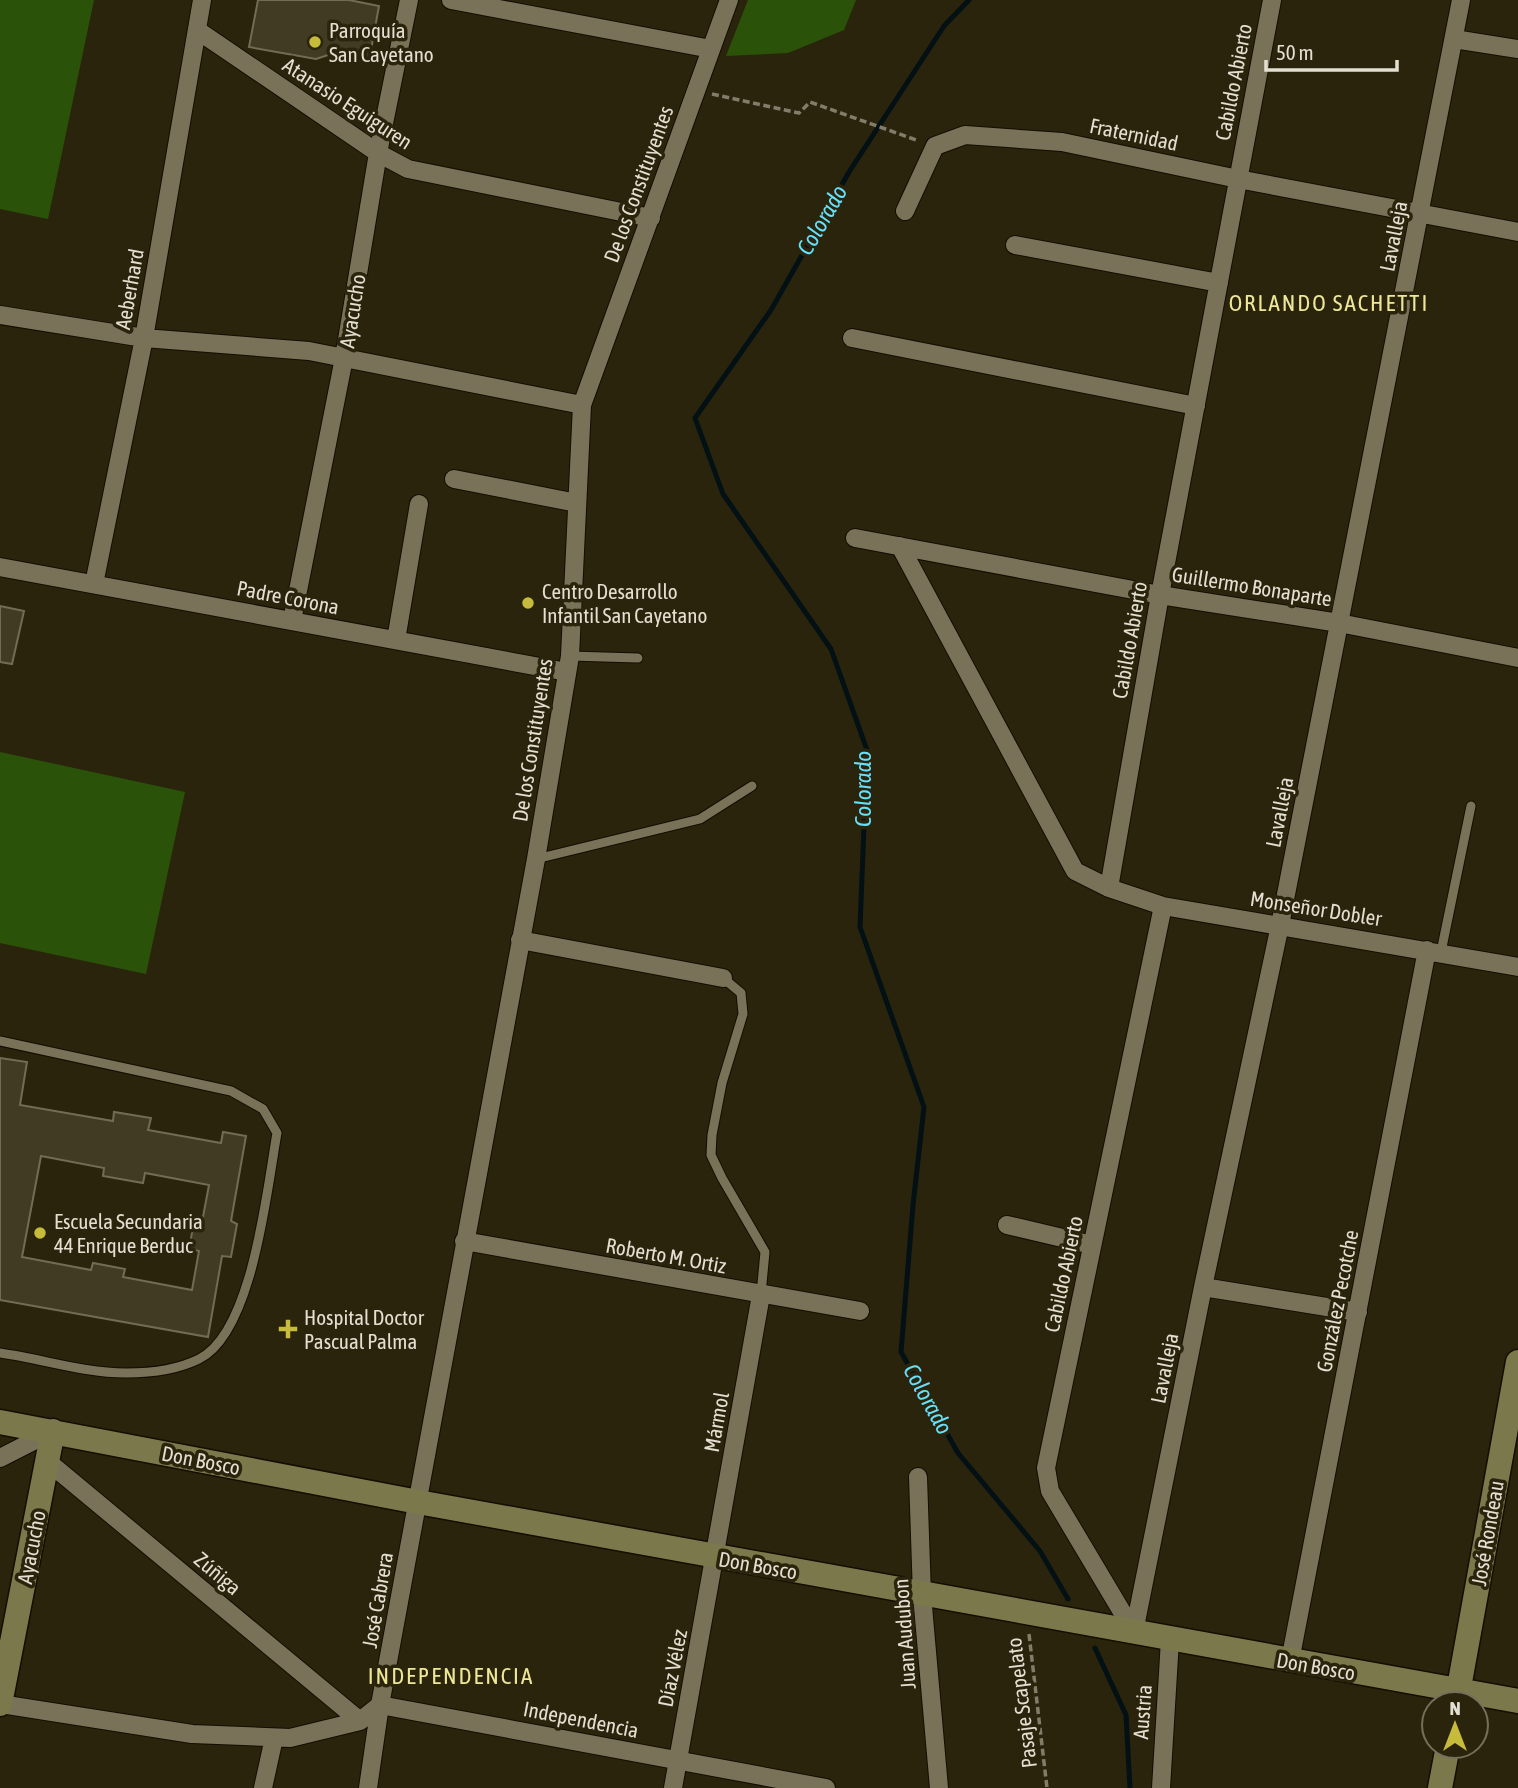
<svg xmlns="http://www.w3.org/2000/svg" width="1518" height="1788" viewBox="0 0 1518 1788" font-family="'Asap Condensed',sans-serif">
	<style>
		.green { fill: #2a5309 }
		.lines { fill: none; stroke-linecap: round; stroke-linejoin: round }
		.stream { stroke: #031115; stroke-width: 5 }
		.building { fill: #423b23; stroke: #736c52; stroke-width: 2; fill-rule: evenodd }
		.lane-casing { stroke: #140d00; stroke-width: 11 }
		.street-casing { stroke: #140d00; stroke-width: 20 }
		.secondary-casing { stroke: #140d00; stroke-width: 27 }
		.path { stroke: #827c6a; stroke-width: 3.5; stroke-dasharray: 7 3.5; stroke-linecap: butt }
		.lane { stroke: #797258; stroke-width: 9 }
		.street { stroke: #797258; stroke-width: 18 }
		.secondary { stroke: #7b794c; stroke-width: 24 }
		.poi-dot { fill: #c7bb3c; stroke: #2b240d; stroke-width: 2.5 }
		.labels { text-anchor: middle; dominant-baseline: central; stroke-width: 7; stroke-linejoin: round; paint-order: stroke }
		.poi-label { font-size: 21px; fill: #e3dfd1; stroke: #2b240d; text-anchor: start }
		.street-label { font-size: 21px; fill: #e3dfd1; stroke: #2b240d }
		.water-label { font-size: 23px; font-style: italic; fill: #66e1fc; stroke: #2b240d }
		.neighbourhood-label { font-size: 23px; letter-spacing: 2px; fill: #eee798; stroke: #2b240d }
	</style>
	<rect width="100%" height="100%" fill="#2b240d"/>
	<!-- green -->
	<path class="green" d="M0,0h94l-46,219 -48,-10z
		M748,0h108l-12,30 -56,23 -62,3z
		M0,752l185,40 -39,182 -146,-31z"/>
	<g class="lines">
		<!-- stream -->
		<path class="stream" d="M969,0l-25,26 -95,146 -78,138 -76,108 28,76 108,155 36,101 -7,177 64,180 -11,98 -12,147 57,101 82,98 28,48
			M1095,1648l31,67 4,73"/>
	</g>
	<!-- building -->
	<path class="building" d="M258,0h91l30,6 -10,55 -38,-7 -15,5 -67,-12z
		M0,606l24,5 -12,53 -12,-2z
		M0,1058l27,4 -7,43 93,16 1,-9 37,6 -3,12 73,13 2,-11 23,4 -15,85 6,3 -6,33 -9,-1 -14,81 -208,-37zM41,1156l63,12 -1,8 40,7 2,-10 64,12 -6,32 -8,-1 -6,33 10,2 -7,39 -69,-13 2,-8 -32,-6 -2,7 -69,-13z"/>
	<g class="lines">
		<defs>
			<path id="lane" d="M570,656l68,2
				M536,859l164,-40 52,-33
				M1441,952l30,-146
				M723,978l18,15 2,21 -21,69 -10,52 -1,20 11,23 43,74 -4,42
				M0,1041l231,50 32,18 14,24c-10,55 -24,200 -78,226 -22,11 -49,14 -73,14 -43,0 -83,-14 -126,-20"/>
			<path id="street" d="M451,0l260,49
				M197,30l181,123 30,16 243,49
				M1454,39l64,10
				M905,211l30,-65 30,-11 97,7 176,37 280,53
				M1015,245l204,38
				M0,315l144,23 165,13 273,54
				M852,338l344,68
				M454,479l123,24
				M855,538l305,57 179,28 179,35
				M900,546l175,325 34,17 54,18 355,61
				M0,567l567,105
				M94,584l50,-246 58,-338
				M292,621l52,-263 34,-205 31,-153
				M396,640l23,-136
				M1109,888l51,-293 112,-595
				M520,940l203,38
				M1007,1225l85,20
				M464,1241l396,70
				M1203,1287l155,25
				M0,1458l53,-27
				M47,1461l313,260
				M918,1477l4,118 17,193
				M1134,1632l69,-345 77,-362 181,-925
				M1134,1632l-84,-141 -4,-23 117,-562
				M1290,1661l137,-711
				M0,1704l192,30 98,4 70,-17 20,-16 446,83
				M263,1788l11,-50
				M368,1788l12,-83 156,-846 34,-203 12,-251 147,-405
				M673,1788l88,-493
				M1161,1788l9,-148"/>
			<path id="secondary" d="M0,1422l418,80 1100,199
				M0,1704l53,-273
				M1456,1704l62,-342
				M1440,1788l8,-42"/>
		</defs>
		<!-- lane casing -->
		<use href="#lane" class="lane-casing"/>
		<!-- street casing -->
		<use href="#street" class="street-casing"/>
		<!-- secondary casing -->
		<use href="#secondary" class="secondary-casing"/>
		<!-- path -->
		<path class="path" d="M712,94l87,19 11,-11 109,39
			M1029,1634l18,154"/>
		<!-- lane -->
		<use href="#lane" class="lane"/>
		<!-- street -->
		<use href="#street" class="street"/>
		<!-- secondary -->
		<use href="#secondary" class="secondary"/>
	</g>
	<!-- markers -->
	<g class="poi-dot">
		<circle cx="315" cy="42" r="7"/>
		<circle cx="528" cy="603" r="7"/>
		<circle cx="40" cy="1233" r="7"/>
		<path d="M284.5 1318.5h7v7h7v7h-7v7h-7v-7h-7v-7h7z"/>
	</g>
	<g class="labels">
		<!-- poi labels -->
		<g class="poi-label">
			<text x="329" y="30">Parroquía<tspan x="329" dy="24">San Cayetano</tspan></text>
			<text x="542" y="591">Centro Desarrollo<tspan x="542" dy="24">Infantil San Cayetano</tspan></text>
			<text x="54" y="1221">Escuela Secundaria<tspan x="54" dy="24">44 Enrique Berduc</tspan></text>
			<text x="304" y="1317">Hospital Doctor<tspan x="304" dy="24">Pascual Palma</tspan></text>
		</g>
		<!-- street labels -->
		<g class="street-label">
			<text transform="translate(1233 82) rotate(-79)">Cabildo Abierto</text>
			<text transform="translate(348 103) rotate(33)">Atanasio Eguiguren</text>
			<text transform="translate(1134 134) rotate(12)">Fraternidad</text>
			<text transform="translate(638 184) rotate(-70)">De los Constituyentes</text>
			<text transform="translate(1393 236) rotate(-79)">Lavalleja</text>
			<text transform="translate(129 289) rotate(-80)">Aeberhard</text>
			<text transform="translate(352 311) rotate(-81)">Ayacucho</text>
			<text transform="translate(1252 586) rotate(9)">Guillermo Bonaparte</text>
			<text transform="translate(288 597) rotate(11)">Padre Corona</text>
			<text transform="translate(1129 640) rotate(-80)">Cabildo Abierto</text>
			<text transform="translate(532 740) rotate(-81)">De los Constituyentes</text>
			<text transform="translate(1279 812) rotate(-79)">Lavalleja</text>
			<text transform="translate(1316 908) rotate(9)">Monseñor Dobler</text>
			<text transform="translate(666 1255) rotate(10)">Roberto M. Ortiz</text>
			<text transform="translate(1063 1274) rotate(-78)">Cabildo Abierto</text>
			<text transform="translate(1337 1301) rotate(-79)">González Pecotche</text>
			<text transform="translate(1164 1368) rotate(-79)">Lavalleja</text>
			<text transform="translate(716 1422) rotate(-80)">Mármol</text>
			<text transform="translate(201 1460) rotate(11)">Don Bosco</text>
			<text transform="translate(1487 1533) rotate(-80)">José Rondeau</text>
			<text transform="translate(31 1547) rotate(-79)">Ayacucho</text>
			<text transform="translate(758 1565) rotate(10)">Don Bosco</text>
			<text transform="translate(218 1573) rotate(40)">Zúñiga</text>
			<text transform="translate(377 1600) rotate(-80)">José Cabrera</text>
			<text transform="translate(904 1634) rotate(-94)">Juan Audubon</text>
			<text transform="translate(1316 1666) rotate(10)">Don Bosco</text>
			<text transform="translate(672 1668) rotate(-79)">Díaz Vélez</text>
			<text transform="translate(1021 1703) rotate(-97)">Pasaje Scapelato</text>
			<text transform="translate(1142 1712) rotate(-86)">Austria</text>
			<text transform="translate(581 1719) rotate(11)">Independencia</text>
		</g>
		<!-- water labels -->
		<g class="water-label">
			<text transform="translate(822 220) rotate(-60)">Colorado</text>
			<text transform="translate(863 789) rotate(-90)">Colorado</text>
			<text transform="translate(928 1399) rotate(61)">Colorado</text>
		</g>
		<!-- neighbourhood labels -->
		<g class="neighbourhood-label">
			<text x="1329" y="303">ORLANDO SACHETTI</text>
			<text x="451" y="1676">INDEPENDENCIA</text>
		</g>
	</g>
	<!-- north arrow -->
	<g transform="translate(1455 1725)"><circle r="33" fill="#2b240d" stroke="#756f5b" stroke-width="2"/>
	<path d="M0-5L12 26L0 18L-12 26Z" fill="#c7bb3c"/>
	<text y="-10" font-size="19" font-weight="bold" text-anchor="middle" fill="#e3dfd1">N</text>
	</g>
	<!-- scale -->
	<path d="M1266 60v10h131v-10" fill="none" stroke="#e3dfd1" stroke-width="3.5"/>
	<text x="1276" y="60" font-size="21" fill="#e3dfd1" stroke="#2b240d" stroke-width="5" paint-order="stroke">50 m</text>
</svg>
